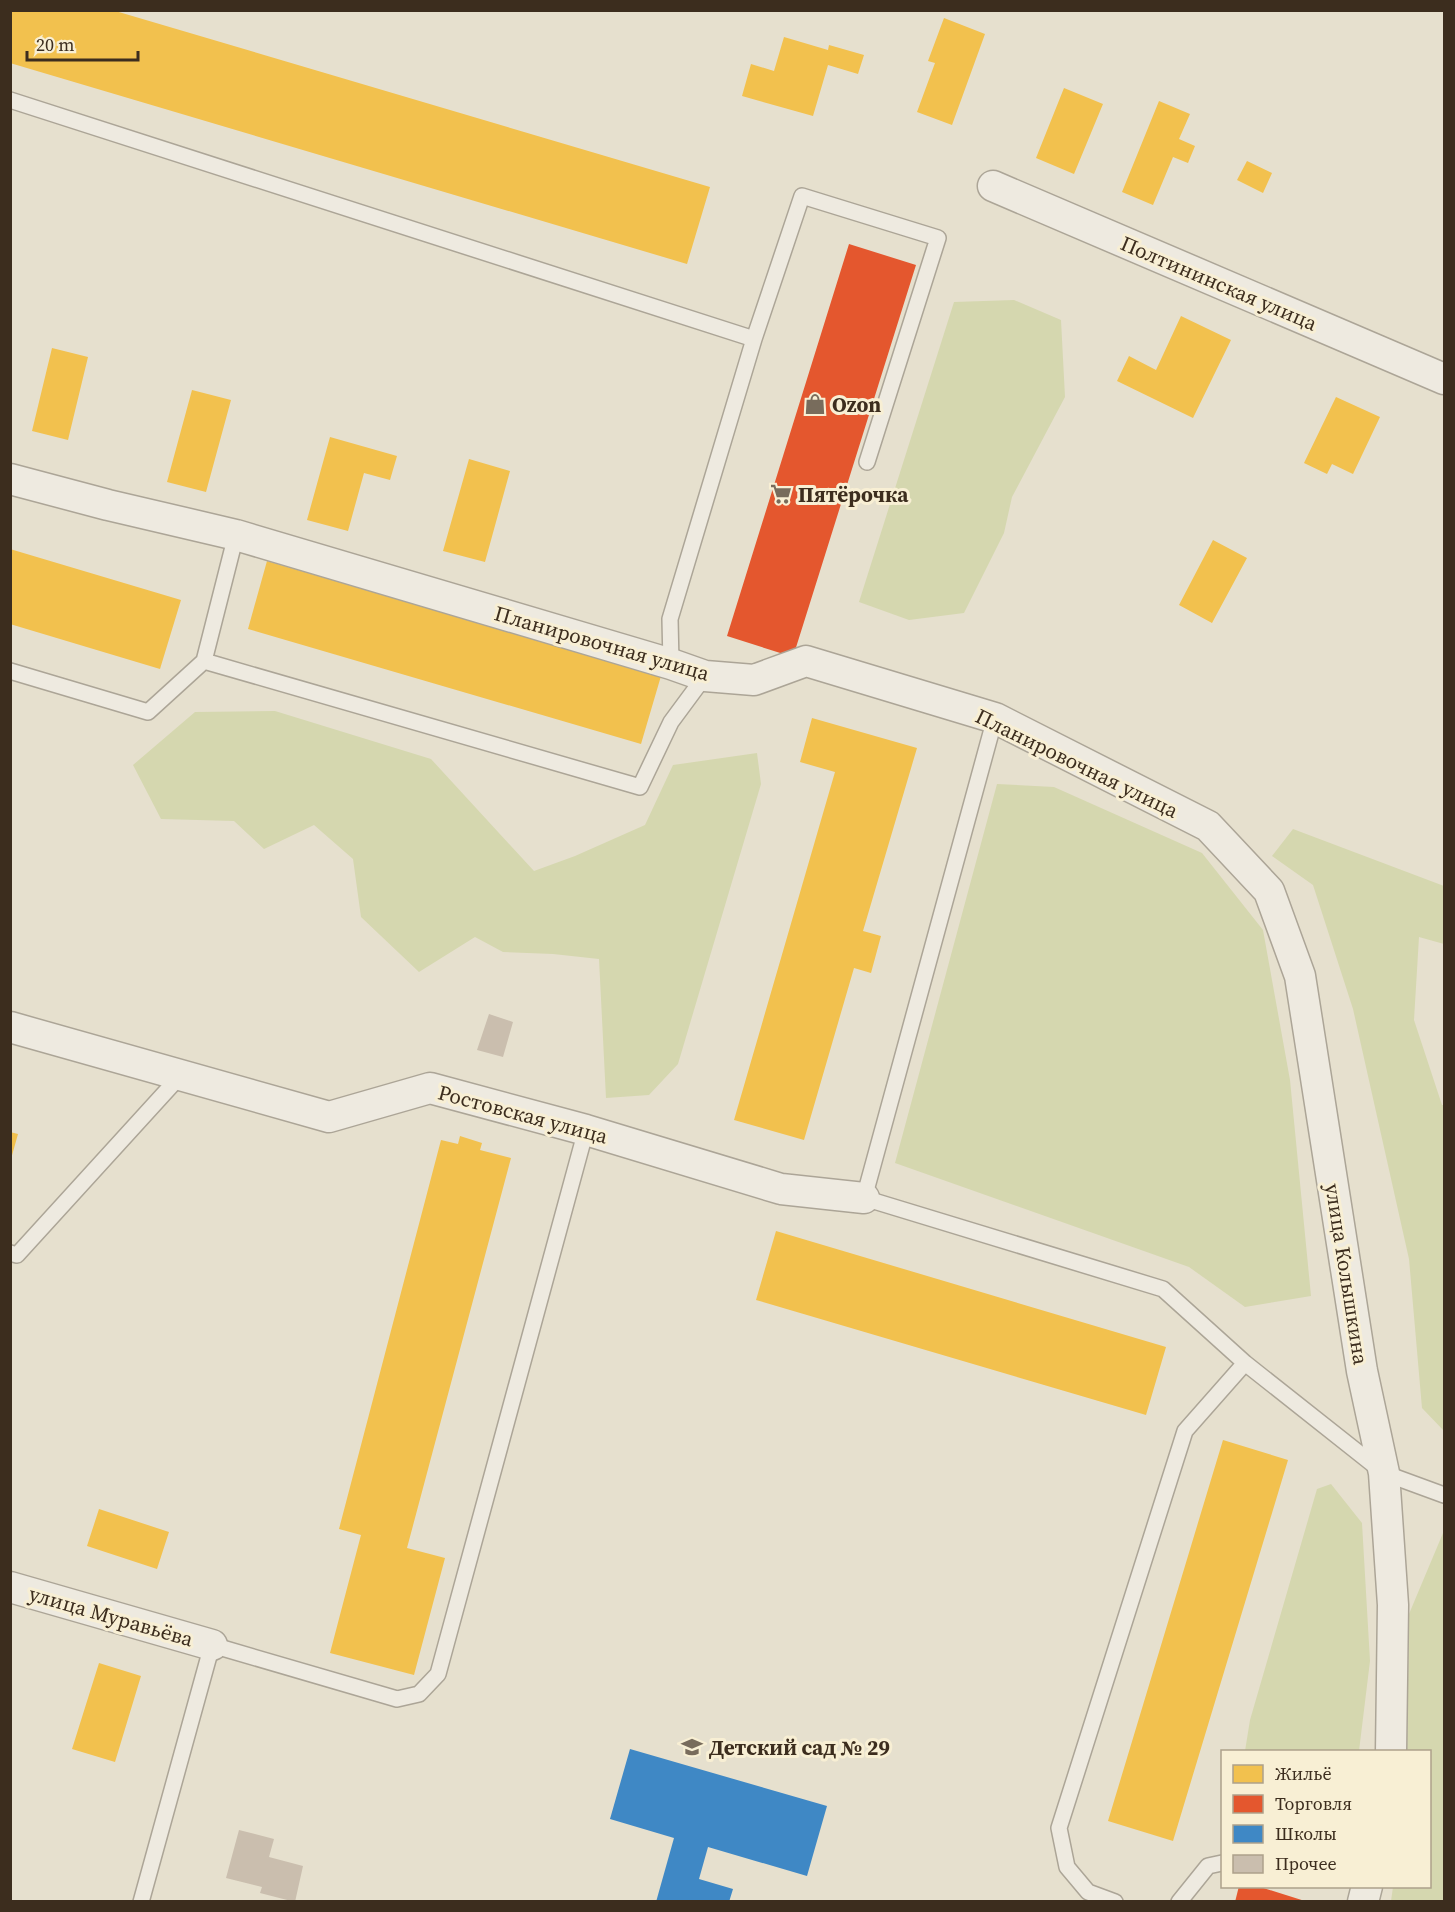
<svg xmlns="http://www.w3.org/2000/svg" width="1455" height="1912" viewBox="0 0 1455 1912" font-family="'Source Serif 4',serif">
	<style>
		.green { fill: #d5d7af }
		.homes { fill: #f2c14e }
		.shops { fill: #e4572e }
		.schools { fill: #3f88c5 }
		.building { fill: #cabeae }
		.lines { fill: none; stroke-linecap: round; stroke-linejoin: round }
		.service-casing { stroke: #aca597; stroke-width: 18 }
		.minor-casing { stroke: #aca597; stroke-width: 33 }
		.service { stroke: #eeeae0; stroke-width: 15 }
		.minor { stroke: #eeeae0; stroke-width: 30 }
		.labels { text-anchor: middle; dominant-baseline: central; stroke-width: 6; stroke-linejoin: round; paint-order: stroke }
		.street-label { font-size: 21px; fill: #3c2d1e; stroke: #f8efd4 }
		.poi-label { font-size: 21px; font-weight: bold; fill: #3c2d1e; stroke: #f8efd4; text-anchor: start }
	</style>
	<rect width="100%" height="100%" fill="#e6e0ce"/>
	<!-- green -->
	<path class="green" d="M1014,300l47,20 4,77 -53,100 -8,36 -40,80 -55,7 -50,-18 95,-300z
		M275,711l156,48 103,112 41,-15 70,-31 28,-60 84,-12 4,31 -83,280 -29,31 -43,3 -7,-139 -46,-5 -50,-2 -28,-15 -56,35 -58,-55 -8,-58 -39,-34 -50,24 -30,-28 -73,-2 -28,-54 62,-53z
		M997,784l57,3 148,66 61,77 27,150 21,216 -66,11 -56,-40 -294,-104z
		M1293,829l151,57v58l-25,-7 -5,83 28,85h2v326l-22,-23 -13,-149 -56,-250 -40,-124 -41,-29z
		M1331,1484l31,39 8,138 -11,90h-114l5,-31 67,-231z
		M1443,1533l1,1v367h-53l2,-14 37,-1v-134l-23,-1 2,-137z"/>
	<!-- homes -->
	<path class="homes" d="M10,10h102l598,177 -23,77 -677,-201z
		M944,18l41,16 -33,91 -35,-13 18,-49 -7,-2z
		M784,37l44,13 1,-5 35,10 -6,19 -30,-9 -15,51 -71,-20 9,-32 23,7z
		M1064,88l39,16 -29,70 -38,-16z
		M1159,101l31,13 -11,25 16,7 -7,17 -15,-6 -20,48 -31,-13z
		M1247,161l25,12 -9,20 -26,-13z
		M1181,316l50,24 -38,78 -76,-37 12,-25 27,14z
		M52,348l36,9 -20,83 -36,-9z
		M192,390l39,10 -25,92 -39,-10z
		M1336,397l44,20 -27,57 -21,-10 -5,10 -23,-11z
		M330,437l67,19 -7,24 -26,-7 -16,58 -41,-11z
		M469,459l41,12 -25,91 -42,-11z
		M1213,540l34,18 -35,65 -33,-18z
		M10,549l171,51 -21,69 -150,-45z
		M267,561l394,115 -20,68 -393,-115z
		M812,718l105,30 -54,183 18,5 -10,37 -17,-5 -50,172 -70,-20 101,-348 -35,-10z
		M10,1132l8,2 -7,25 -1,-1z
		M460,1136l22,7 -2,7 31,8 -104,390 38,10 -31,117 -84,-22 31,-118 -22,-6 102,-389 17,4z
		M776,1231l390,116 -20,68 -390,-115z
		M1223,1440l65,20 -115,381 -65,-20z
		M99,1509l70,23 -12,37 -70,-23z
		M99,1663l42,13 -26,86 -43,-13z"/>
	<!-- shops -->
	<path class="shops" d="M849,244l67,21 -123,392 -66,-21z
		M1239,1886h18l51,16h-73z"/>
	<!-- schools -->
	<path class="schools" d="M630,1749l197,57 -20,70 -99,-29 -9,32 34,10 -4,13h-73l18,-64 -64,-19z"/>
	<!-- building -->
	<path class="building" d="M489,1014l24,8 -10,35 -26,-7z
		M239,1830l35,9 -5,18 34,9 -8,36 -35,-9 2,-6 -36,-9z"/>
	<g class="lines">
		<defs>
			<path id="service" d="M10,100l744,239
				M204,661l32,-126
				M671,664l-1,-45 84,-280 48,-143 136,42 -71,224
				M10,671l138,41 56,-51 436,126 31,-65 34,-46
				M995,718l-131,480 299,91 82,74 139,110 60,22
				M10,1253l7,2 164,-180
				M141,1902l71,-257 185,54 22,-5 19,-20 148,-544
				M1115,1902l-27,-10 -21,-25 -8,-39 126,-397 60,-68
				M1179,1902l29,-36 14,-3"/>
			<path id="minor" d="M993,186l451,193
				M10,479l98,26 128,30 435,129 34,12 49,4 52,-19 189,57 213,108 61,65 31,85 62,395 22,102 9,132 -2,147
				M10,1027l319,90 101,-29 156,42 195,59 83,9
				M10,1587l202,58
				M1363,1902l4,-16"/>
		</defs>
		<!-- service casing -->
		<use href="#service" class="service-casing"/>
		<!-- minor casing -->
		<use href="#minor" class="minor-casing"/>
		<!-- service -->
		<use href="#service" class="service"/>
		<!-- minor -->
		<use href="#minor" class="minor"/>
	</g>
	<!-- icons -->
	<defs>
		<symbol id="shop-bare" viewBox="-9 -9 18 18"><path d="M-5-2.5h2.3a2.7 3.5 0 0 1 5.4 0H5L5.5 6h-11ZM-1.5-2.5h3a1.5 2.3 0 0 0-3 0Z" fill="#786c5c" stroke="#f8efd4" stroke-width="2.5" paint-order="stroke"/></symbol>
		<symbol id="supermarket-bare" viewBox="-9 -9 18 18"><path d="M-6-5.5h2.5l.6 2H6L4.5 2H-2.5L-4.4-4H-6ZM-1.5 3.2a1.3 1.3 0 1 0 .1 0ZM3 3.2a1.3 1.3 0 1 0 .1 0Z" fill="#786c5c" stroke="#f8efd4" stroke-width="2.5" paint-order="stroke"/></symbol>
		<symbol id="school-bare" viewBox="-9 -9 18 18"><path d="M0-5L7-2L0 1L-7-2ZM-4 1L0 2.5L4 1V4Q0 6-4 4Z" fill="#786c5c" stroke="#f8efd4" stroke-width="2.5" paint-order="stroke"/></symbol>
	</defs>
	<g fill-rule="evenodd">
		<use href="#shop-bare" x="800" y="389" width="30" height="30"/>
		<use href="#supermarket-bare" x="766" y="479" width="30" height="30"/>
		<use href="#school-bare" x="677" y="1732" width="30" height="30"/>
	</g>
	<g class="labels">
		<!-- street labels -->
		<g class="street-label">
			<text transform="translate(1219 283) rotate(23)">Полтининская улица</text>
			<text transform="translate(602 643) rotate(16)">Планировочная улица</text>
			<text transform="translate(1077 763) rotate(26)">Планировочная улица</text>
			<text transform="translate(523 1114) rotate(15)">Ростовская улица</text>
			<text transform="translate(1347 1274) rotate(81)">улица Колышкина</text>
			<text transform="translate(111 1616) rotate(16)">улица Муравьёва</text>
		</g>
		<!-- poi labels -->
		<g class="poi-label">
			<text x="832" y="404">Ozon</text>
			<text x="798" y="494">Пятёрочка</text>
			<text x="709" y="1747">Детский сад № 29</text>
		</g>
	</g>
	<!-- border -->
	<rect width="1455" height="1912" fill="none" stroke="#3c2d1e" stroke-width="24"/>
	<!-- legend -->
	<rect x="1221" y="1750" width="210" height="138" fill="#f8efd4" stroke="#ada18b" stroke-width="1.5"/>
	<rect x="1233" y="1765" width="30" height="18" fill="#f2c14e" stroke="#ada18b" stroke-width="1.5"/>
	<text x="1275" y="1780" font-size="18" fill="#3c2d1e">Жильё</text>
	<rect x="1233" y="1795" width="30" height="18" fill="#e4572e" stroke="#ada18b" stroke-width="1.5"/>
	<text x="1275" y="1810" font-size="18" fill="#3c2d1e">Торговля</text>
	<rect x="1233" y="1825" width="30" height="18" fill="#3f88c5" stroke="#ada18b" stroke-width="1.5"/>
	<text x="1275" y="1840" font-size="18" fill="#3c2d1e">Школы</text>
	<rect x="1233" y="1855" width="30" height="18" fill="#cabeae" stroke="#ada18b" stroke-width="1.5"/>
	<text x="1275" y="1870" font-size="18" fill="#3c2d1e">Прочее</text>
	<!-- scale -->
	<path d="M27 51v9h111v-9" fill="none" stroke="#3c2d1e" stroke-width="3"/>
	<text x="36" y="51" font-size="18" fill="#3c2d1e" stroke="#f8efd4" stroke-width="4.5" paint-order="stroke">20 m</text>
</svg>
